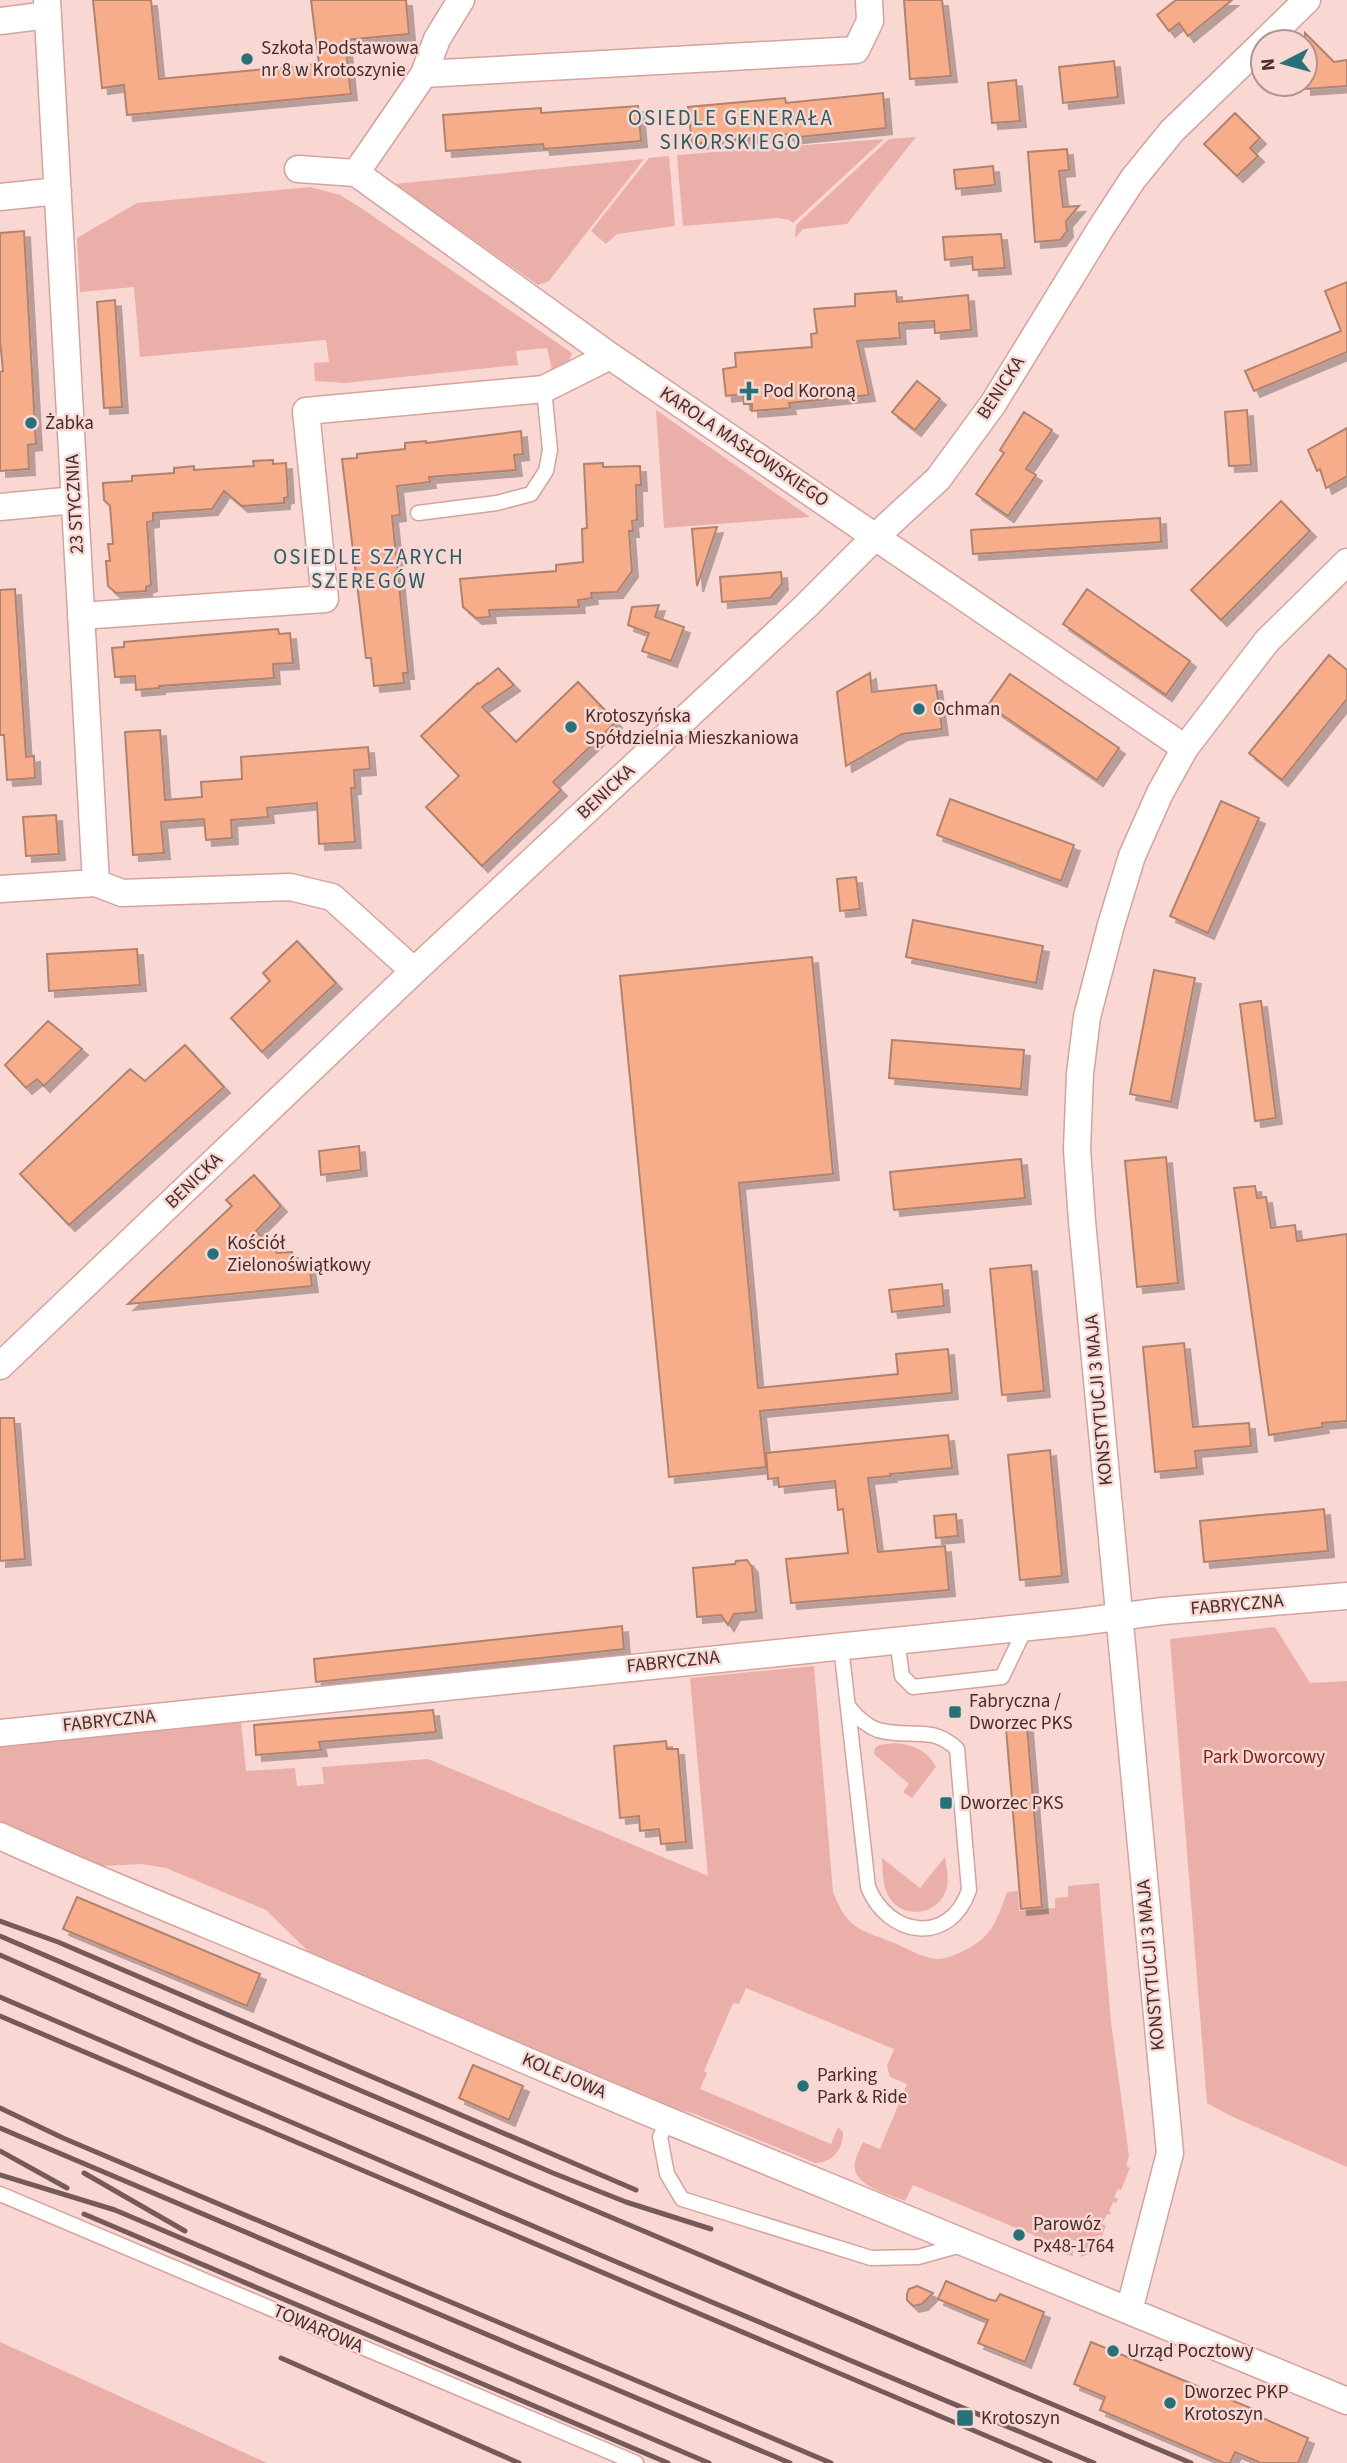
<svg xmlns="http://www.w3.org/2000/svg" width="1347" height="2463" viewBox="0 0 1347 2463" font-family="'Source Sans 3',sans-serif">
	<style>
		.green { fill: #ebafa9 }
		.building { fill: #f8ad8a; stroke: #b1836e; stroke-width: 2; filter: url(#shadow) }
		.lines { fill: none; stroke-linecap: round; stroke-linejoin: round }
		.service-casing { stroke: #d7a29c; stroke-width: 17 }
		.minor-casing { stroke: #d7a29c; stroke-width: 29 }
		.service { stroke: #fff; stroke-width: 14 }
		.minor { stroke: #fff; stroke-width: 26 }
		.rail { stroke: #745b59; stroke-width: 5 }
		.poi-dot { fill: #277179; stroke: #f9d7d3; stroke-width: 2.5 }
		.labels { text-anchor: middle; dominant-baseline: central; stroke-width: 5; stroke-linejoin: round; paint-order: stroke }
		.poi-label { font-size: 19px; fill: #442e2c; stroke: #f9d7d3; text-anchor: start }
		.street-label { font-size: 19px; fill: #442e2c; stroke: #f9d7d3 }
		.park-label { font-size: 19px; fill: #812120; stroke: #f9d7d3 }
		.neighbourhood-label { font-size: 21px; letter-spacing: 2px; fill: #245e64; stroke: #f9d7d3 }
	</style>
	<defs>
		<filter id="shadow"><feDropShadow dx="6" dy="6" stdDeviation="0" flood-color="#0004"/></filter>
	</defs>
	<rect width="100%" height="100%" fill="#f9d7d3"/>
	<!-- green -->
	<path class="green" d="M916,137l-69,87 -44,5 -8,9 1,-13 93,-86z
		M884,139l-91,84 -4,-3 -11,-2 -95,8 -6,-71z
		M669,156l6,70 -58,8 -11,10 -15,-13 58,-73z
		M644,159l-95,122 -11,4 -144,-101z
		M310,187l30,8 21,13 211,145 -4,11 -16,6 -5,-22 -31,3 2,14 -173,18 -30,-2 -1,-18 15,-1 -3,-22 -186,17 -6,-70 -54,5 -3,-54 60,-35z
		M656,410l154,107 -146,11z
		M1275,1627l35,56 37,-2v486l-114,-50 -26,-14 -37,-464z
		M814,1666l19,226c14,36 25,37 59,50 13,5 32,17 46,17 7,0 14,-3 21,-6 32,-14 37,-30 48,-61l11,-1 1,20 36,-3v-10l13,-1v-11l31,-3 12,139 18,134 -3,10 4,2 -9,22 -3,-1 -4,8 4,2 -2,4 -3,-1 -4,9 2,1 -1,3 -3,-1 -5,10 4,2 -4,10 -4,-1 -4,9 3,2 -7,8 -10,3 6,-15 -14,-2 1,16 -7,-2 1,-5 -154,-64 -8,16c-16,-7 -54,-15 -50,-38 1,-7 5,-14 8,-21l17,7 27,-65 -17,-7 -3,-11 7,-17 -148,-61 -7,16 -6,-1 -29,68 3,2 -7,16 131,55 7,-17 5,5c0,17 -10,31 -28,31l-120,-49 -35,-10 -337,-143 -15,-10 -42,-41 -100,-42 -25,-4 -38,2 -17,-2 -86,-40v-82l241,-21 5,50 49,-3 2,18 27,-2 -2,-17 106,-8 280,117 -18,-198z
		M895,1743c19,2 32,7 41,24l-24,31 -9,-6 6,-8 -35,-30 1,-6 4,-3z
		M945,1857c1,10 5,23 1,33 -7,23 -38,30 -54,11 -10,-11 -9,-29 -10,-43l38,30z
		M0,2342l267,121h-267z"/>
	<!-- building -->
	<path class="building" d="M93,0h58l8,79 160,-15 -8,-64h95l3,34 -64,6 6,54 -224,21 -3,-30 -22,3z
		M904,0h38l9,76 -41,3z
		M1176,0h56l-44,36 -9,-13 -10,8 -12,-16z
		M1305,33l29,29 13,-2v26l-42,3z
		M1114,61l4,36 -55,6 -4,-36z
		M1016,80l4,41 -28,2 -4,-40z
		M883,93l3,35 -97,10v-4l-97,10 -4,-37 97,-9 1,5z
		M638,106l3,35 -97,8 -1,-5 -97,7 -3,-36 98,-7v5z
		M1235,113l25,25 -10,10 8,8 -21,20 -33,-32z
		M1067,149l2,21 -10,1 4,36 16,-1 -13,15 1,10 -7,9 -25,2 -7,-90z
		M993,166l2,19 -39,4 -2,-19z
		M24,231l12,213 -8,1 1,24 -29,2v-99l3,-1 -3,-31v-107z
		M1001,234l4,34 -32,2 -1,-13 -27,3 -2,-23z
		M1347,282v70l-93,39 -9,-20 96,-40 -16,-40z
		M896,291l1,11 71,-7 3,35 -36,3 -1,-12 -35,2 1,15 -43,3 12,54 -80,8 1,5 -38,3v-7h-8l-1,-10 -17,2 -3,-27 13,-2 -1,-14 77,-6 -1,-13 6,-1 -3,-24 41,-3v-12z
		M115,300l7,107 -18,1 -7,-106z
		M917,381l23,18 -25,31 -23,-18z
		M1247,410l4,55 -22,1 -4,-54z
		M1024,412l28,18 -26,39 10,6 -28,41 -32,-22 28,-41 -4,-3z
		M1347,428v48l-21,12 -6,-19 -3,2 -9,-21z
		M521,431l2,23 -9,1 2,15 -87,7 1,5 -33,4 3,29 -8,1 16,157h-5l1,10 -30,3 -3,-28h-5l-24,-199 15,-1v-4l48,-5v-6l21,-2v2z
		M273,460v4l13,-1 2,34 -4,1v5l-42,3 -18,-15 -12,18 -59,4v8l-6,1 4,63 -5,2v4l-30,2 -8,-7 -2,-25h4l-2,-17h5l-3,-38 -6,-6 -1,-17 29,-2v-5l42,-3v-5l20,-2v4l60,-4 -1,-5z
		M603,463v4l37,-1 1,19h-5l1,35 -5,1 1,10h-4l3,40 -15,21 -26,1 1,5 -14,2 1,7 -90,3 1,7 -14,1 -13,-11 -3,-28 96,-8v-6l27,-3 -1,-33 5,-1 -3,-64z
		M1281,501l29,30 -89,89 -30,-30z
		M1160,518l1,24 -188,12 -2,-24z
		M717,527l-20,59 -5,-57z
		M781,572l1,12 -12,14 -48,4 -2,-25z
		M15,589l11,168 8,-1 1,22 -28,2 -3,-45h-4v-145z
		M1087,589l103,72 -24,34 -103,-71z
		M659,605l-4,12 29,10 -13,34 -29,-10 7,-18 -21,-8 4,-18z
		M278,629l1,5 11,-1 3,30 -20,1 1,14 -115,8v2l-23,2 -1,-14 -20,1 -3,-29 12,-1v-5z
		M1329,655l18,15v29l-65,81 -33,-27z
		M498,668l16,17 -32,22 34,35 62,-60 38,40 -63,60 8,8 -79,76 -56,-59 33,-31 -38,-40 57,-53 1,1z
		M870,673l2,19 64,-7 6,44 -40,5 -56,32 -9,-74z
		M1010,674l109,74 -22,32 -109,-75z
		M160,730l5,70 37,-3 -1,-15 41,-3 -1,-22 127,-10 2,22 -16,1 1,18h-4l4,54 -36,2 -2,-41 -50,5 1,9 -37,3 1,18 -26,2 -2,-21 -43,3 3,31 -31,2 -8,-123z
		M950,799l124,46 -13,36 -124,-46z
		M1221,801l38,17 -51,115 -38,-17z
		M56,815l3,39 -33,2 -3,-39z
		M856,877l4,32 -20,2 -3,-32z
		M913,920l130,26 -7,37 -130,-26z
		M297,941l39,42 -74,69 -31,-34 39,-37 -7,-8z
		M137,949l3,36 -91,6 -2,-37z
		M812,957l21,217 -94,9 19,205 140,-14 -2,-20 52,-5 4,44 -192,18 6,56 -97,10 -49,-501z
		M1154,970l41,8 -24,124 -41,-8z
		M1261,1001l15,117 -21,3 -15,-117z
		M48,1021l34,28 -38,37 -7,-7 -11,9 -21,-23z
		M892,1040l132,10 -3,39 -132,-11z
		M185,1045l39,42 -155,138 -49,-51 110,-105 15,12z
		M359,1146l2,24 -40,5 -2,-24z
		M1166,1157l12,126 -41,4 -12,-126z
		M1021,1159l4,39 -131,12 -4,-38z
		M254,1175l27,31 -25,25 21,22 15,-1 2,13 15,-1 3,22 -184,18 104,-98 -6,-6z
		M1255,1186l2,12 9,-1 5,31 24,-3 2,16 50,-7v187l-25,2 1,4 -54,8 -35,-247z
		M1031,1265l13,126 -42,4 -12,-126z
		M942,1284l2,22 -52,6 -3,-22z
		M1184,1343l9,84 56,-4 2,23 -56,5 2,17 -42,4 -12,-125z
		M0,1418h14l11,141 -25,2z
		M948,1435l4,33 -62,6 1,2 -23,2 10,74 67,-6 4,44 -158,13 -5,-44 62,-6 -5,-44 -5,1 -3,-29 -56,6 -1,-9 -10,1 -2,-26z
		M1050,1450l12,126 -42,4 -12,-125z
		M1324,1509l4,42 -124,11 -4,-41z
		M956,1514l2,22 -22,2 -2,-22z
		M747,1560l5,7 4,45 -22,2 -6,11 -7,-10 -24,2 -4,-49 42,-4 1,-3z
		M622,1626l2,23 -308,33 -2,-23z
		M433,1710l3,22 -117,10 2,8 -65,5 -2,-30z
		M1027,1726l15,181 -21,2 -15,-181z
		M666,1741l1,8h11l8,93 -25,2 -2,-15 -19,2 -1,-15 -19,2 -6,-72z
		M77,1897l183,77 -13,32 -184,-77z
		M473,2065l50,21 -14,34 -50,-22z
		M946,2281l42,18 8,2 4,-7 44,18 -19,50 -47,-19 10,-23 -50,-21z
		M917,2286l16,7 -11,11 -9,2 -6,-6v-6l2,-5z
		M1091,2342l162,67 -2,4 57,25 -10,25h-37l-26,-11 -5,11h-6l-124,-53 5,-13 -31,-13z"/>
	<g class="lines">
		<defs>
			<path id="service" d="M418,513l79,-10 34,-9 15,-23 4,-21 -6,-61
				M897,1640l5,36 11,11 89,-10 24,-50
				M841,1646l27,241c20,50 82,59 101,3l-12,-141c-26,-25 -49,-10 -79,-19 -12,-4 -22,-14 -30,-24
				M668,2120l-8,17 7,37 15,25 189,59 47,-1 47,-13
				M0,2194l636,269"/>
			<path id="minor" d="M47,0l49,883
				M0,21l48,-6
				M1264,42l43,-42
				M424,74l13,-35 24,-39
				M298,169l58,4 254,183 575,392
				M356,173l68,-99 432,-24 14,-29 -1,-21
				M0,197l58,-6
				M0,507l75,-7
				M81,616l244,-17 -19,-188 238,-22 66,-33
				M0,889l96,-6 26,10 168,-6 42,10 82,74
				M0,1366l414,-395 391,-364 71,-71 62,-57 55,-75 108,-176 32,-49 39,-48 91,-88
				M0,1733l1079,-111 84,-11 184,-15
				M0,1836c105,48 212,90 318,135 117,50 233,101 351,150 226,93 452,185 678,280
				M1129,2311l41,-158 -88,-932 -5,-72 3,-75 7,-57 24,-92 21,-69 28,-63 25,-45 82,-107 80,-79"/>
		</defs>
		<!-- service casing -->
		<use href="#service" class="service-casing"/>
		<!-- minor casing -->
		<use href="#minor" class="minor-casing"/>
		<!-- service -->
		<use href="#service" class="service"/>
		<!-- minor -->
		<use href="#minor" class="minor"/>
		<!-- rail -->
		<path class="rail" d="M0,1921l58,21 578,248
			M0,1936l553,237 73,29 85,27
			M0,1955l195,86 996,422
			M0,1997l619,266 475,200
			M0,2016l1050,447
			M0,2108l63,30 768,325
			M0,2128l790,335
			M0,2151l67,37
			M84,2173l101,58
			M0,2175l115,35 594,253
			M84,2214l584,249
			M281,2358l238,105"/>
	</g>
	<!-- markers -->
	<g class="poi-dot">
		<circle cx="247" cy="59" r="7"/>
		<path d="M745.5 380.5h7v7h7v7h-7v7h-7v-7h-7v-7h7z"/>
		<circle cx="31" cy="423" r="7"/>
		<circle cx="919" cy="709" r="7"/>
		<circle cx="571" cy="727" r="7"/>
		<circle cx="213" cy="1254" r="7"/>
		<rect x="948" y="1705" width="14" height="14" rx="3.5"/>
		<rect x="939" y="1796" width="14" height="14" rx="3.5"/>
		<circle cx="803" cy="2086" r="7"/>
		<circle cx="1019" cy="2235" r="7"/>
		<circle cx="1113" cy="2351" r="7"/>
		<circle cx="1170" cy="2403" r="7"/>
		<rect x="956" y="2409" width="18" height="18" rx="3.5"/>
	</g>
	<g class="labels">
		<!-- poi labels -->
		<g class="poi-label">
			<text x="261" y="48">Szkoła Podstawowa<tspan x="261" dy="22">nr 8 w Krotoszynie</tspan></text>
			<text x="763" y="391">Pod Koroną</text>
			<text x="45" y="423">Żabka</text>
			<text x="933" y="709">Ochman</text>
			<text x="585" y="716">Krotoszyńska<tspan x="585" dy="22">Spółdzielnia Mieszkaniowa</tspan></text>
			<text x="227" y="1243">Kościół<tspan x="227" dy="22">Zielonoświątkowy</tspan></text>
			<text x="969" y="1701">Fabryczna /<tspan x="969" dy="22">Dworzec PKS</tspan></text>
			<text x="960" y="1803">Dworzec PKS</text>
			<text x="817" y="2075">Parking<tspan x="817" dy="22">Park &amp; Ride</tspan></text>
			<text x="1033" y="2224">Parowóz<tspan x="1033" dy="22">Px48-1764</tspan></text>
			<text x="1127" y="2351">Urząd Pocztowy</text>
			<text x="1184" y="2392">Dworzec PKP<tspan x="1184" dy="22">Krotoszyn</tspan></text>
			<text x="981" y="2418">Krotoszyn</text>
		</g>
		<!-- street labels -->
		<g class="street-label">
			<text transform="translate(1001 388) rotate(-57)">BENICKA</text>
			<text transform="translate(744 447) rotate(34)">KAROLA MASŁOWSKIEGO</text>
			<text transform="translate(75 504) rotate(-93)">23 STYCZNIA</text>
			<text transform="translate(606 792) rotate(-43)">BENICKA</text>
			<text transform="translate(194 1181) rotate(-44)">BENICKA</text>
			<text transform="translate(1099 1400) rotate(-95)">KONSTYTUCJI 3 MAJA</text>
			<text transform="translate(1237 1605) rotate(-5)">FABRYCZNA</text>
			<text transform="translate(673 1662) rotate(-6)">FABRYCZNA</text>
			<text transform="translate(109 1721) rotate(-6)">FABRYCZNA</text>
			<text transform="translate(1151 1965) rotate(-95)">KONSTYTUCJI 3 MAJA</text>
			<text transform="translate(564 2076) rotate(23)">KOLEJOWA</text>
			<text transform="translate(318 2329) rotate(23)">TOWAROWA</text>
		</g>
		<!-- park labels -->
		<g class="park-label">
			<text x="1264" y="1757">Park Dworcowy</text>
		</g>
		<!-- neighbourhood labels -->
		<g class="neighbourhood-label">
			<text x="731" y="118">OSIEDLE GENERAŁA<tspan x="731" dy="24">SIKORSKIEGO</tspan></text>
			<text x="369" y="557">OSIEDLE SZARYCH<tspan x="369" dy="24">SZEREGÓW</tspan></text>
		</g>
	</g>
	<!-- north arrow -->
	<g transform="translate(1284 63) rotate(264)"><circle r="33" fill="#f9d7d3" stroke="#b19390" stroke-width="2"/>
	<path d="M0-5L12 26L0 18L-12 26Z" fill="#277179"/>
	<text y="-10" font-size="19" font-weight="bold" text-anchor="middle" fill="#442e2c">N</text>
	</g>
</svg>
